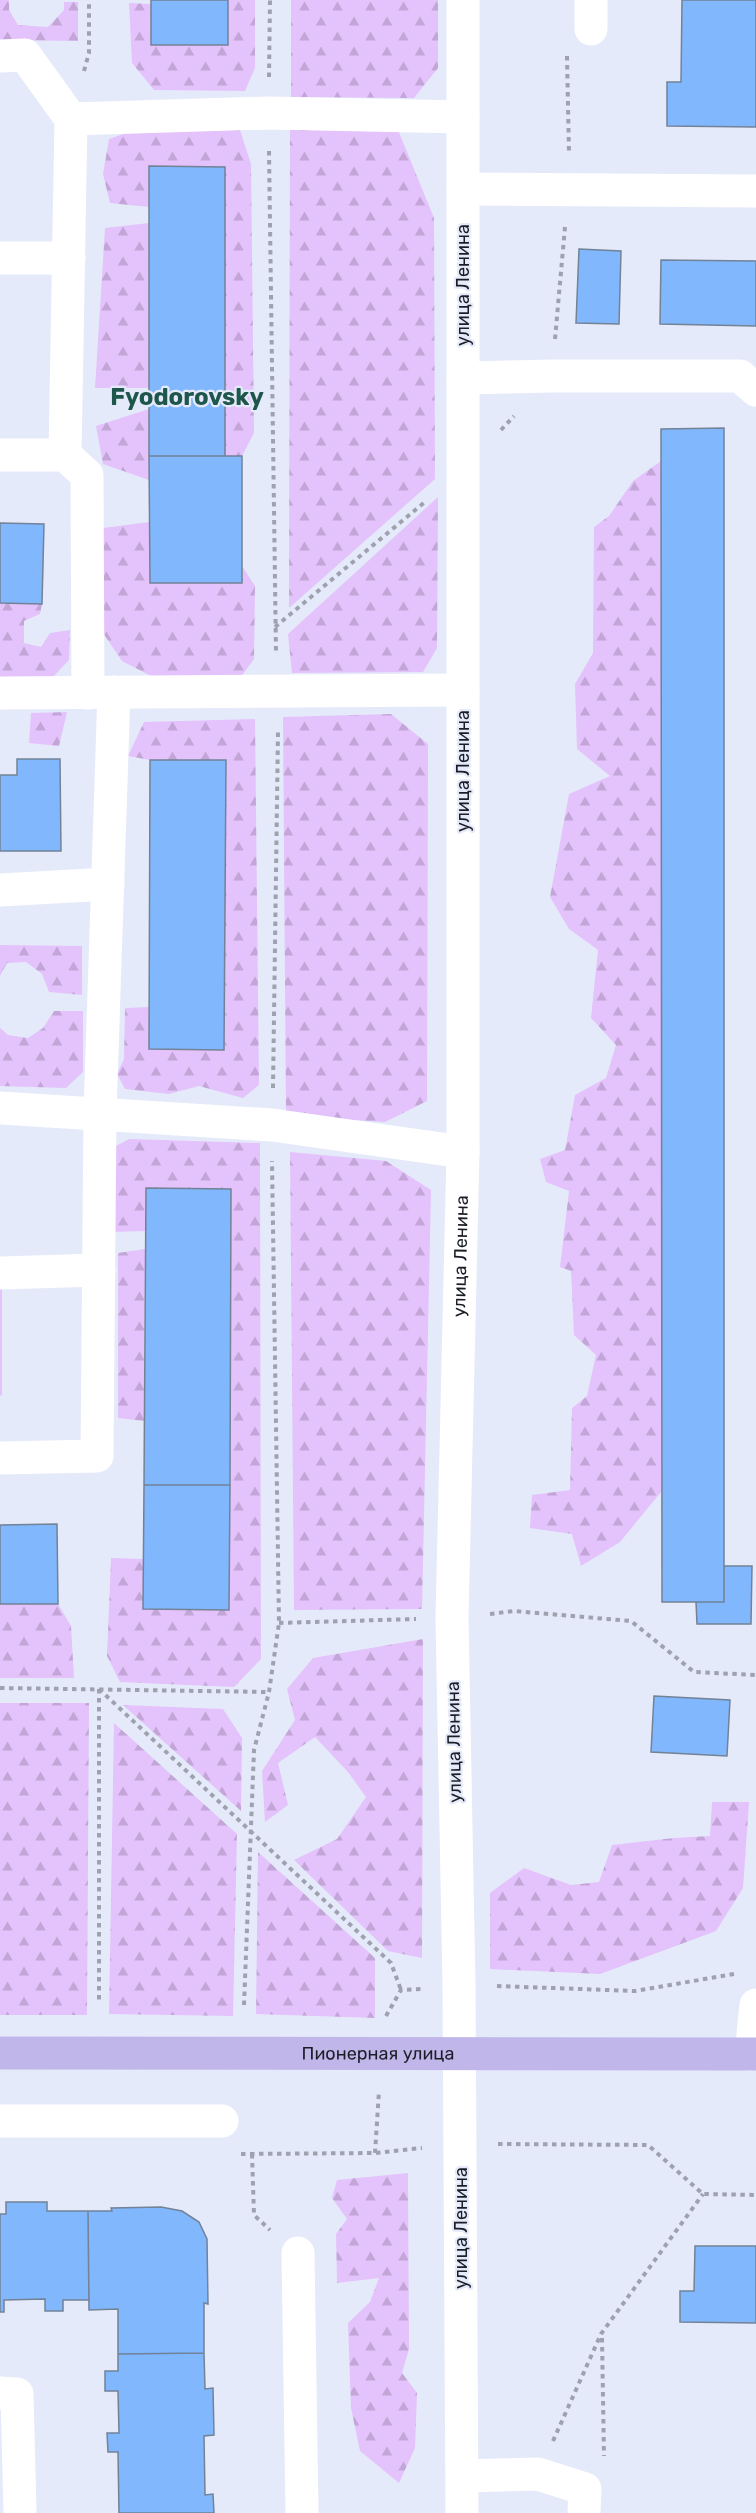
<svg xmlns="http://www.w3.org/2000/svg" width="756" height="2513" viewBox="0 0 756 2513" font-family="Rubik,sans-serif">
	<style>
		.forest { fill: url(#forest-firs) }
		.building { fill: #81b7fd; stroke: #728297; stroke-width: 1.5 }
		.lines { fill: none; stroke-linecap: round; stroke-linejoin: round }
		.path { stroke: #9ea2af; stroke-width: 4; stroke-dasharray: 4.5 4.5; stroke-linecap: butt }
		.minor { stroke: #fff; stroke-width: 33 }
		.major { stroke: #c1b6e9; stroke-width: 33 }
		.labels { text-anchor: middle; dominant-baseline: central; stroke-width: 4.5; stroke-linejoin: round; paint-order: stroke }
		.street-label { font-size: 18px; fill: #1a1d26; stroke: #e5eafa }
		.district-label { font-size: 24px; font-weight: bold; fill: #1e564c; stroke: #e5eafa }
	</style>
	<defs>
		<pattern id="forest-firs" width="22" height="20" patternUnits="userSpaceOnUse" patternTransform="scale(1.5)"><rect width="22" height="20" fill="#e4c2fb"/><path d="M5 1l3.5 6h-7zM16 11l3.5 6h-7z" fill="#c3a6d7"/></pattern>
	</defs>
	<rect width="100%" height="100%" fill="#e5eafa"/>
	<!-- forest -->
	<path class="forest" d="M0,0h9v10l9,15 30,2 16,-17v-8h14v39l-78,-1z
		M228,0h27v68l-10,23 -91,-1 -22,-27 -3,-60 22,1v41h76z
		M291,0h147v68l-24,30 -123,-1z
		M396,125l38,93 1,261 -146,129 1,-479z
		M143,127l97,3 11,34 3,269 -12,23h-17v-289l-76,-1v41l-39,-4 -7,-29 6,-35z
		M149,223v165h-54l10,-160z
		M149,409v71l-46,-16 -7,-38z
		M661,461v1031l-41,50 -39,24 -9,-32 -42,-6 2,-33 38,-5 2,-82 15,-12 9,-41 -22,-20 -3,-64 -11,-4 9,-76 -23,-9 -6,-23 25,-9 10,-55 31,-17 10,-33 -25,-27 7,-68 -29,-21 -19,-32 19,-103 41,-18 -33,-27 -2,-65 18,-31 1,-126 15,-11 24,-35z
		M438,497l-1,151 -14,24 -131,1 -4,-39z
		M149,522l1,61h92v-17l13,20 -1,73 -14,19h-85l-33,-17 -19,-28v-105z
		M0,603l42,1 -2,10 -16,7v22l17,4 9,-14 20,-3 -1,30 -17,18 -52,1z
		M67,712l-8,34 -30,-3 2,-30z
		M391,714l37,30 -1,357 -42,21 -99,-6 -3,-399z
		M255,719l4,366 -16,13 -44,-12 -30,8 -44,-5 -8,-15 7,-15 1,-51 24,-1v42l75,1 2,-290h-76l-22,-4 16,-34z
		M0,945l82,1v49l-33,-3 -7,-18 -16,-12 -19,1 -7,13z
		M54,1011h29v61l-17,16 -66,-2v-58l8,7 20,3 15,-10z
		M129,1139l131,4 1,516 -27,28 -114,-5 -13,-26 4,-98 32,1v50l86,1 2,-421 -85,-1 -1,43 -34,1 5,-86z
		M290,1152l96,9 45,29 -9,419 -128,1z
		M145,1249l-1,172 -26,-3v-165z
		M0,1287h2v109l-2,-1z
		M0,1604h58l13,22 3,52h-74z
		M423,1639l-1,319 -34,-7 -94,-91 43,-21 29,-42 -18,-25 -33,-35 -37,26 10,42 -23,17 -3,-51 33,-51 -8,-31 26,-31z
		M0,1703h89l-2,312h-87z
		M123,1705l100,4 19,29 -1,73z
		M114,1723l123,111 -4,182 -124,-2z
		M712,1802h37l-6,86 -27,43 -116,43 -110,-5v-76l34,-25 47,17 28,-3 13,-37 62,-7 36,-2z
		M258,1852l117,106v60l-119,-4z
		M408,2173l1,176 -7,24 15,20 -2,55 -16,35 -39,-32 -9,-43 -3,-85 22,-21 9,-24 -42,5 -1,-49 11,-15 -15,-21 5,-18z"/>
	<!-- building -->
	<path class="building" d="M151,0h77v45h-77z
		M682,0h74v127l-89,-1v-44h14z
		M149,166l76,1v289h-76z
		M579,249l42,2 -2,73 -43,-1z
		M661,260l95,1v65l-96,-2z
		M724,428v1174h-62l-1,-1173z
		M149,456h93v127h-92z
		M0,523l44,1 -2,80 -42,-1z
		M17,759h43l1,92h-61v-76h17z
		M150,760h76l-2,290 -75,-1z
		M146,1188l85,1 -1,296h-86z
		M144,1485h86l-1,125 -86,-1z
		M57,1524l1,80h-58v-79z
		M724,1566h28l-1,58h-54l-1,-22h28z
		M654,1696l76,4 -3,56 -76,-4z
		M6,2202h41v9h41l1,89h-26v11h-18v-12l-41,1v12h-4v-98h6z
		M161,2207l21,4 17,11 8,17 1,65 -4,-1v50l-86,1v-45l-29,1 -1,-99h24l-1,-3z
		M695,2246h61v77l-76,-1v-31h14z
		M204,2353l1,36 8,-1 1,47 -10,1 1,59 8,-1 1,19h-95l-1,-61h-10l-1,-19h12l-1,-42h-13v-20h13v-17z"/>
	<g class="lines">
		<!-- path -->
		<path class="path" d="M567,56l2,98
			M84,71l5,-18v-53
			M269,77l1,-77
			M269,151l7,502
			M555,339l10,-112
			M501,430l13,-14
			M275,627l151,-126
			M273,1088l5,-358
			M490,1614l24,-3 117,10 63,51 62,3
			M279,1623l137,-4
			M0,1688l269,4
			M99,1689l292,274 10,27
			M99,1689v314
			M497,1986l138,5 99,-17
			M244,2005l10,-255 15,-58 10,-69 -7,-462
			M386,2016l15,-26 20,-1
			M498,2144l150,1 55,49 53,1
			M375,2153l4,-62
			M241,2154l134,-1 47,-5
			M252,2154l2,61 16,15
			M602,2338l2,118
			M553,2441l48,-107 102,-140"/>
		<!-- minor -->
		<g class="minor">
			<path d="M591,29v-29"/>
			<path d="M0,56l25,-1 46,64 -6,336"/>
			<path d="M71,119l197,-6 195,4"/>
			<path d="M463,189l293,2"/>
			<path d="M0,258h69"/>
			<path d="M463,378l89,-2h188l16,14"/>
			<path d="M0,455h65l22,20 1,218"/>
			<path d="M0,693l463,-3"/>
			<path d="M0,890l108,-6"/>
			<path d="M0,1108l272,17 191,27"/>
			<path d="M0,1273l99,-3"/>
			<path d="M0,1458l97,-2 3,-343 14,-421"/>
			<path d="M751,2054l5,-49"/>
			<path d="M0,2121h222"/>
			<path d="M298,2253l4,260"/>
			<path d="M0,2393l17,1 3,119"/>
			<path d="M463,2476l75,-2 47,15 -1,24"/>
			<path id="s1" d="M462,2513l-3,-528 -7,-367 11,-466v-1152"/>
		</g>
		<!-- major -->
		<path class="major" id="s2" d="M0,2053l756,1"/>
	</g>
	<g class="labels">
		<!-- street labels -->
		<g class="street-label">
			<text transform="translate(463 285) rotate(-90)">улица Ленина</text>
			<text transform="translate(463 771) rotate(-90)">улица Ленина</text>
			<text stroke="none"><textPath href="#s1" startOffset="1257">улица Ленина</textPath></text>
			<text transform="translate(454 1742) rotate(-91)">улица Ленина</text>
			<text stroke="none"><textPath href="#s2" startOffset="378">Пионерная улица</textPath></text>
			<text transform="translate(461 2228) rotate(-90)">улица Ленина</text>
		</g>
		<!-- district labels -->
		<g class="district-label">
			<text x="187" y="397">Fyodorovsky</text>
		</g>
	</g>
</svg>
